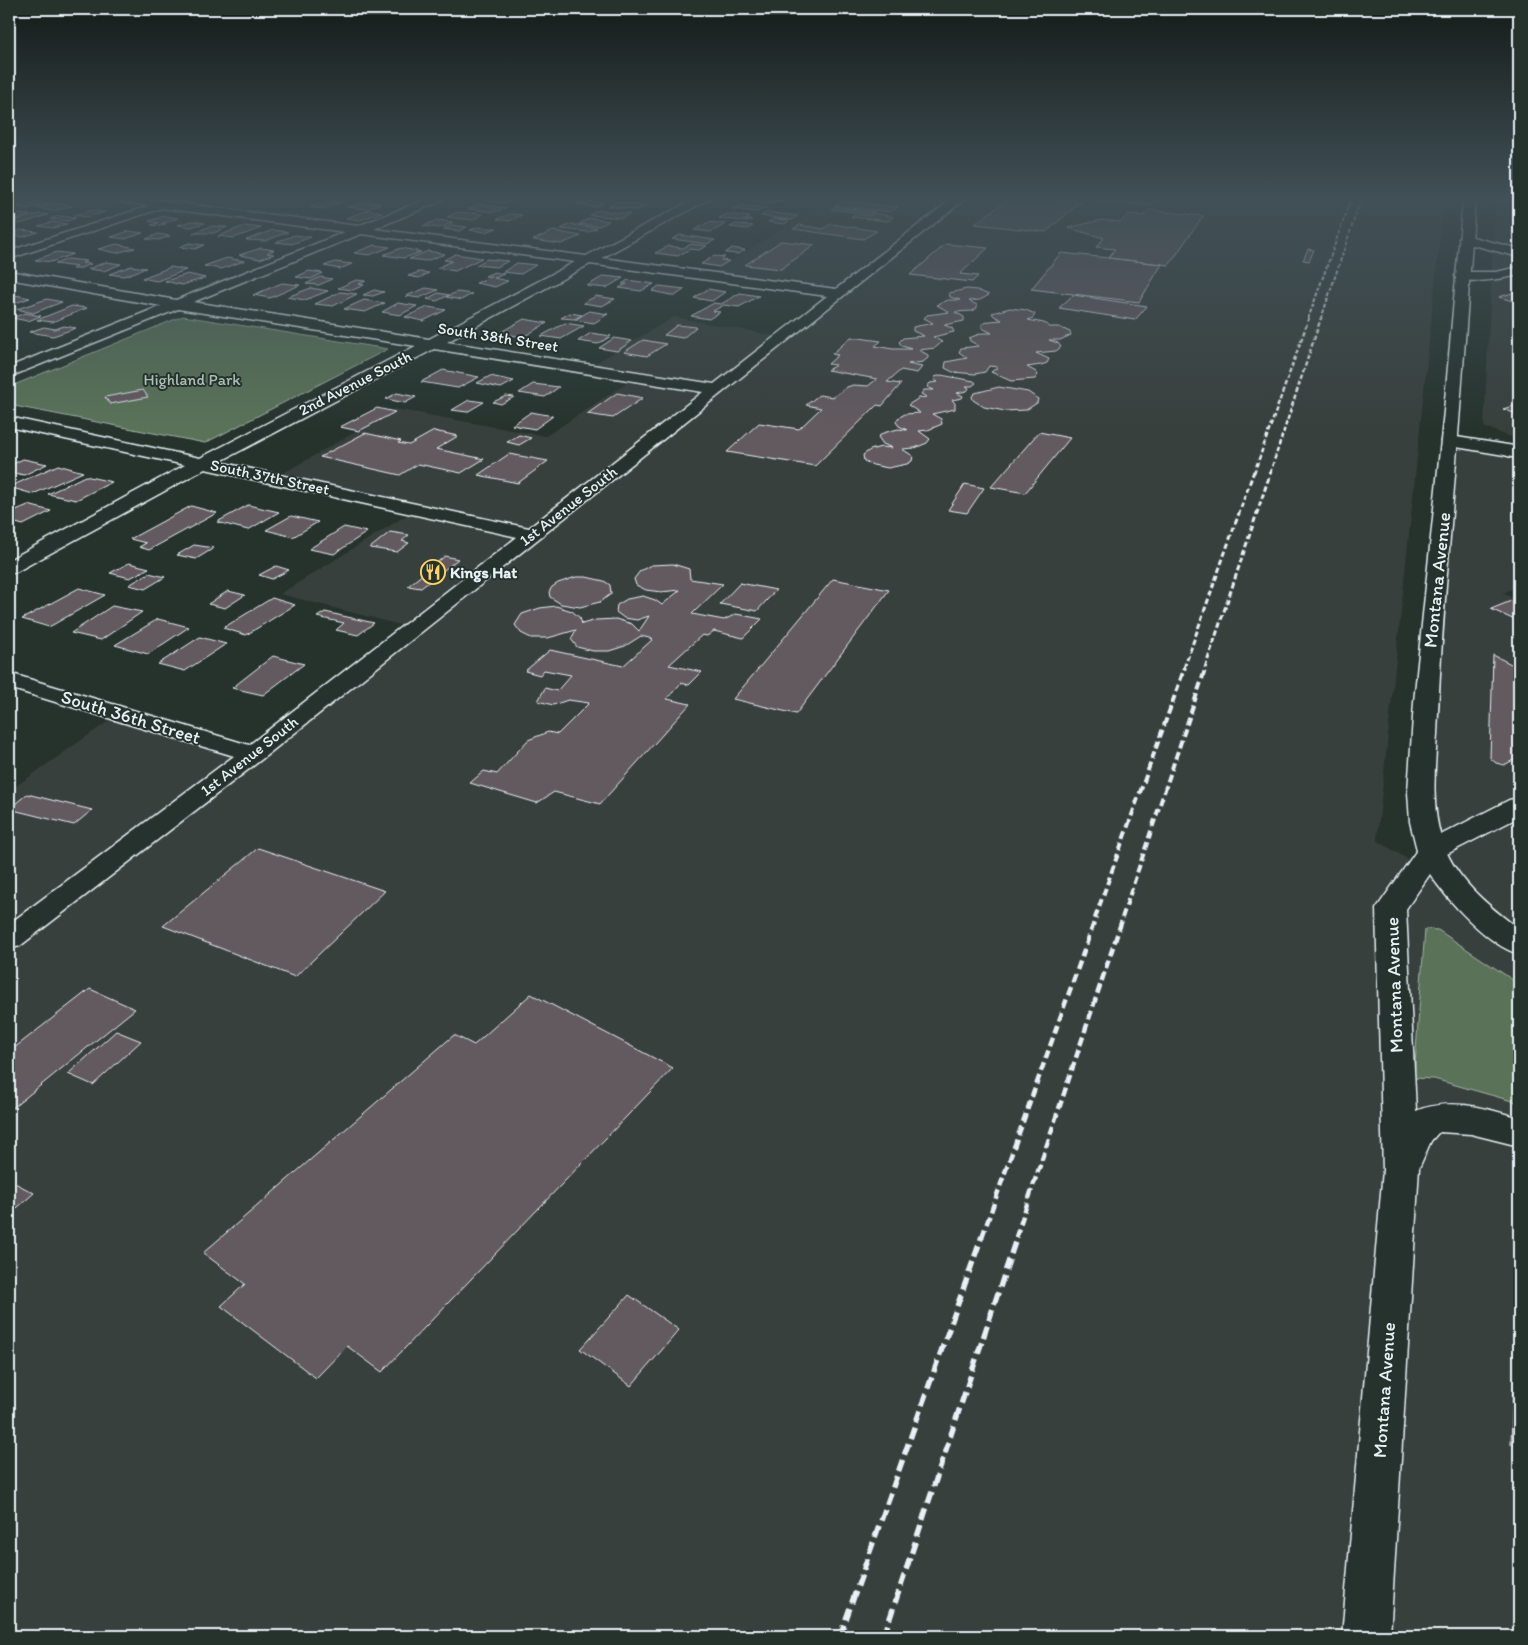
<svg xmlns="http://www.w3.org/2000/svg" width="1528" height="1645" viewBox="0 0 1528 1645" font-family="Itim,sans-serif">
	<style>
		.built { fill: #383f3c }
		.green { fill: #5a7359; stroke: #a1b2a8 }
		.building { fill: #635a5f; stroke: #e8f1f8 }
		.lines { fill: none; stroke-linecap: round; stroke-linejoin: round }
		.minor-casing { stroke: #e8f1f8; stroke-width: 3 }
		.major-casing { stroke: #e8f1f8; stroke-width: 3 }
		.minor { fill: #26332d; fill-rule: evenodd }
		.major { fill: #26332d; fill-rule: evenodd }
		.rail-far5 { stroke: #e8f1f8; stroke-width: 2; stroke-dasharray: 4 2; stroke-linecap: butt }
		.rail-far4 { stroke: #e8f1f8; stroke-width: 2.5; stroke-dasharray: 4.5 2.5; stroke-linecap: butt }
		.rail-far3 { stroke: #e8f1f8; stroke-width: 3; stroke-dasharray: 5.5 3; stroke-linecap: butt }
		.rail-far2 { stroke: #e8f1f8; stroke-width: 4; stroke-dasharray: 8 4; stroke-linecap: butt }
		.rail-far1 { stroke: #e8f1f8; stroke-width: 4.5; stroke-dasharray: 9 4.5; stroke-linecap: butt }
		.rail { stroke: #e8f1f8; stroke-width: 5.5; stroke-dasharray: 12 5.5; stroke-linecap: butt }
		.labels { text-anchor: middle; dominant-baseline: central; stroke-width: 4; stroke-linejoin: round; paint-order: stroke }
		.far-street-label { font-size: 16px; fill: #e8f1f8; stroke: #26332d }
		.far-park-label { font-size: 16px; fill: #afbfb8; stroke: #26332d }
		.far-poi-label { font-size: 16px; font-weight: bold; fill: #e8f1f8; stroke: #26332d; text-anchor: start }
		.street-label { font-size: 19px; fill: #e8f1f8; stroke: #26332d }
	</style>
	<rect width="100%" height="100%" fill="#26332d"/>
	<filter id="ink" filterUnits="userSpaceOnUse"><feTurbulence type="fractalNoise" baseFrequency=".02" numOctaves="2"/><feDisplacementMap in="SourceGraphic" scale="10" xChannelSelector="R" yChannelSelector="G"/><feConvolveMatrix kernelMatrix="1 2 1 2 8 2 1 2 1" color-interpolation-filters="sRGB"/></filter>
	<g filter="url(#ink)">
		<!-- built -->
		<path class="built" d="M828,199h616l-67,641 105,66 -35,-29 -24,-55 27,-381 58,9 11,4v132l-16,7 16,8v1035h-1510v-845l111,-78 133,41 159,-126 -132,-34 135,-84 -140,-32 120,-69 151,27 90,-59 -51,-8 89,-52 108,20 54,-43 -129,-18z
			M1495,199h24v241l-35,-13z"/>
		<!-- green -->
		<path class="green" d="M183,316l205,33 -183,94 -196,-38v-18z
			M1425,929l13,1 81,54v119l-85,-24 -20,-1z"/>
		<!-- building -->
		<path class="building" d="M489,199h26l-9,4 -20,-2z
			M757,199h28l-16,5 -18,-2z
			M1008,199h55l19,2 -36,31 -71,-8z
			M1092,199h65l-7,7z
			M1496,199h23v4l-24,-2z
			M38,201l11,2 -22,6 -12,-2z
			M328,201l13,1 -18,7 -13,-2z
			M585,201l19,2 -9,4 -19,-3z
			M843,201l55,6 -8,5 -55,-6z
			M367,202l14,1 -14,6 -21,-2z
			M618,202l29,4 -10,4 -30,-4z
			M56,203l16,3 -19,5 -16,-3z
			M479,204l26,4 -11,4 -26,-3z
			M742,205l24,3 -9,4 -24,-3z
			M835,207l39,5 -4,2 -39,-5z
			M92,210l13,2 -18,5 -13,-2z
			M368,210l14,2 -22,8 -14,-2z
			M597,210l33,4 -8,4 -32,-3z
			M1149,210l54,6 -34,49 -61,-7 7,-9 -19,-2 8,-9 -36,-10 33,-8 20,2 7,-8 16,2z
			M458,212l25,2 -10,6 -26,-3z
			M767,212l31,4 -6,4 -31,-4z
			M873,213l20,4 -5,4 -37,-4 3,-3 16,2z
			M20,214l10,1 -21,6v-4z
			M39,214l9,1 -28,9 -9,-2z
			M510,214l12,1 -13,6 -12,-2z
			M727,214l23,3 -5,3h7l-4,2 -29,-4z
			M59,216l17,2 -9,3 -17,-2z
			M165,216l13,2 -17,6h5l-6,2 -9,-1 7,-2 -9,-2z
			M590,218l19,3 -10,5 -20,-2z
			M774,219l16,1 -5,4 -17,-2z
			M437,220l16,2 -13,6 -17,-2z
			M192,221l13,2 -14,4 -13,-2z
			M52,222l15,2 -14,4 -15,-2z
			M709,222l17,2 -15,8 -17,-2z
			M570,224l27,4 -9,4 -27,-3z
			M736,224l17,2 -6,3 -17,-2z
			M831,224l46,7 -14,8 -70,-10 7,-4 23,4z
			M452,225l15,2 -8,4 -16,-2z
			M211,226l16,1 -13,6h-21z
			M245,226l16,2 -27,10 -16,-2z
			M478,227l9,1h10l-11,4 -16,-2z
			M21,230l17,2 -15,5 -14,-2z
			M273,230l15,2 -23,9 -19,-1z
			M129,231l14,2 -18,6 -14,-2z
			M553,231l28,5 -20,8 -28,-4z
			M158,234l12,2 -11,4 -13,-1z
			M295,235l16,2 -19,7 -16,-2z
			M680,235l35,5 -8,4 -35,-5z
			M781,241l34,4 -34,24 -36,-4z
			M189,243l15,2 -9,4 -16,-2z
			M117,244l18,4 -19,5 -18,-4z
			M691,244l16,2 -8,4 -9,-1 -12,7 -23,-3 13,-7 15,2z
			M946,244l42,4 -28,26 18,2 -6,6 -62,-7z
			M374,245l16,2 -20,8 -16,-2z
			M261,248l13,2 -7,3 7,1 -14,5 -21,-4z
			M401,248l20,4 -17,6 -21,-3z
			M732,248l13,2 -7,4 -13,-1z
			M1308,249l6,1 -5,11 -6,-1z
			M428,251l17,3 -19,7 -17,-2z
			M57,252l16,2 -22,8 -16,-2z
			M1061,253l47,5 54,6 -23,38 -108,-13z
			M455,254l27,4 -27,13 -18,-3 15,-7 -8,-1z
			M714,256l11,1 -4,3 8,1 -10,6 -18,-3z
			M227,258l17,3 -23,8 -17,-3z
			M68,259l19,2 -5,2 9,1 -13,5h-6l5,-2 -22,-3z
			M487,259l21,2 -11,6 -21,-2z
			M106,262l15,2 -17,7 -16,-2z
			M335,262l17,2 -12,5 -16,-3z
			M517,263l19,2 -15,9 -18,-2z
			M131,266l15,2 -22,8 -15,-2z
			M171,267l15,3 -29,11 -15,-3z
			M309,271l14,2 -12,6 -15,-2z
			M419,272l10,1 -10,5 -11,-2z
			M494,272l10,2 -10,4 14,3 -13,6 -19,-4 15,-6 -6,-1z
			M188,274l17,4 -23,7 -17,-4z
			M604,276l19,2 -17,10 -19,-2z
			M320,277l12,2 -13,6 -13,-1z
			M356,280l10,1 -7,3 5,1 -11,5 -15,-2z
			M628,280l26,4 -13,7 -22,-3 8,-4h-5z
			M282,283l18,2 -30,13 -17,-3z
			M659,286l26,3 -10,7 -23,-5z
			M311,288l17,3 -23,9 -18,-3z
			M426,288l12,2 -19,8 -13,-2z
			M708,289l17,3 -13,9 -18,-3z
			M967,289l10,1 12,5 -9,5 -11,1 8,4v3l-4,3 -18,1 9,5v4l-20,4 8,3 2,4 -21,5 9,5 -7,6 -16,2 9,5v3l-5,4 -15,2 14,3 -5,6 -16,-3 -14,12 14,2 -19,22 -5,-1 -62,61 -88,-14 32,-29 40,6 22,-21 -15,-3 13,-10 14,2 14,-10 6,-2 15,1 9,-7 -50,-9 9,-5 -8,-1 10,-9 -6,-1 19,-17 30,4 -6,5 18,3h19l-10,-3 -3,-4 4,-4 21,-2 -11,-5v-4l20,-4 -9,-5 3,-3 22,-3 -12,-7 11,-5h12l-10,-3 -1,-4z
			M374,290l10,2 -11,4 -10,-1z
			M1519,291v12l-20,-6z
			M340,292l17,2 -24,12 -18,-2z
			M457,292l15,2 -11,6 -15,-3z
			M438,293l11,2 -12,6 -10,-2z
			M740,293l19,3 -20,11 -15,-2 -11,6 7,1 -11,7 -18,-3 23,-13 7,1z
			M15,295l15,3 -21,7v-8z
			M1073,295l74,11 -12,14 -76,-12z
			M596,296l19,3 -13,7 -19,-3z
			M47,299l15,3 -29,11 -16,-4z
			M364,300l21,3 -20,9 -21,-3z
			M398,303l19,3 -17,9 -18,-3z
			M72,306l15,2 -35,14 -15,-2z
			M428,307l18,3 -23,11 -18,-4z
			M1010,308l16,2 9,4 -2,4 -5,2 16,3 4,2v2h11l11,5 1,3 -11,5h-11l9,3 3,4 -5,4 -20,2 13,6 -2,4 -6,2 -14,2 9,5 2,3 -3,4 -24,2 -20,-9 7,-5 -9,-1 -4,6 -10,2 -22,-2 -8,-4 1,-6 21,-4 -8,-6 2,-4 18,-2 -9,-5 -1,-3 13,-5h10l-10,-5v-4l8,-3 12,-1 -8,-4 -2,-3z
			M589,311l19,3 -14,9 -19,-3z
			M25,313l16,3 -13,5 -16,-3z
			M570,313l12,2 -8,4 -13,-1z
			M524,319l23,4 -24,14 -24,-4z
			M565,323l19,3 -23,13 -20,-3z
			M677,325l19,2 -13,11 -19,-3z
			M64,326l12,2 -23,8 -24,-4 15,-5 11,2z
			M591,333l20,3 -13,8 -20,-3z
			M614,338l18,3 -15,10 -18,-3z
			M643,340l23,4 -19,12 -23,-4z
			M443,370l36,7 -21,11 -37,-6z
			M941,375l33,6 2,2 -4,3h-6l3,2 -2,3 -10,2 6,3 -1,2 -10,2 3,3v6l-23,5 9,5 1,5 -14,6 -9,1 11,8 -3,4 -12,5 -13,1 11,7 -1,5 -5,3 -19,4 -15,-3 -9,-4 -1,-6 7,-5 11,-3 11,1 -9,-4 -5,-7 5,-4 15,-4 9,1 -8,-4 -3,-4 2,-4 7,-4 15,-1 -12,-8 11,-7 8,-1 -6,-3 3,-4h10l-7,-3 3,-4 8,-1 -4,-2 1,-3z
			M490,376l24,5 -13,7 -24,-5z
			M533,384l26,3 -14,10 -26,-4z
			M999,387l29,5 10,7 -1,4 -11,7 -21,1 -21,-4 -11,-7 -1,-4 3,-3z
			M143,390l5,7 -38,7 -5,-7z
			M397,393l19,4 -11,6 -19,-4z
			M617,393l26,5 -30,20 -26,-4z
			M506,396l8,1 -13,7 -8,-2z
			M469,400l15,2 -17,10 -15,-2z
			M1519,404v11l-16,-6z
			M377,408l18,4 -36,19 -19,-4z
			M531,412l22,4 -18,13 -23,-4z
			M434,431l24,5 -22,13 48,10 -23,14 -43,-9 -18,11 -80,-18 45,-24 36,8 -3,2 11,2z
			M1039,432l31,6 -45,55 -34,-6z
			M519,435l12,3 -12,7 -12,-3z
			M509,454l39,7 -30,22 -40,-8z
			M23,459l24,5 -23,11 -15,-3v-6z
			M58,465l25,7 -50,22 -24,-7z
			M85,476l27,6 -36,18 -28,-6z
			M965,484l19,4 -17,25 -19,-3z
			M28,505l23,6 -28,14 -14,-4v-8z
			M248,505l31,7 -31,18 -31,-8z
			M191,506l26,7 -68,37 -10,-3 7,-4 -16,-4z
			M291,516l27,6 -25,15 -27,-7z
			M344,527l23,5 -33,22 -25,-5z
			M390,532l19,3 -7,6 7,2 -12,9 -27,-4z
			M194,545l20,3 -18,11 -19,-4z
			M445,556l13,3 -37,29 -13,-2z
			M129,563l20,5 -19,10 -20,-5z
			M673,564l16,5 1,10 33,5 -31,30 32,6 12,-6 26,5 -19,19 -29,-7 -7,5 -5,-1 -33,30 33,7 -13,13 -8,-2 -14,16 23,5 -90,100 -46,-12 -17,11 -67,-20 14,-12 13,3 31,-34 20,-8 10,2 31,-31 -21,-3 -15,5 -15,-4 7,-13 12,3 14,-16 -27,-5 -4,5 -15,-4 25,-21 73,16 30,-27 -12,-3 -16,10 -16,5h-16l-16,-4 -6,-8 5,-9 -28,8h-17l-10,-5 -6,-8 7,-11 18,-6 16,-2 16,5 8,7 2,6 14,-4 20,-1 16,5 7,7 10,-15 -12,4 -13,-2 -8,-6 1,-7 10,-6 16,-3 12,4 7,5 18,-15 -19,2 -15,-2 -10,-5 -2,-6 6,-8 11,-6z
			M276,566l13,4 -17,9 -13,-4z
			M149,573l16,4 -20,12 -16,-4z
			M576,577h10l18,4 6,4 1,9 -11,8 -20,5 -19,-3 -11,-7 -1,-5 3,-5 6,-4z
			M833,579l56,11 -93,124 -63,-15z
			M740,583l36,7 -19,21 -37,-7z
			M79,588l26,7 -56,32 -27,-8z
			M228,591l17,4 -20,13 -17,-4z
			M272,598l23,7 -49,30 -23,-7z
			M1511,601l8,3v18l-28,-13z
			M112,606l30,6 -41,28 -30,-7z
			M325,612l49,11 -16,12 -22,-5 8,-7 -27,-6z
			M158,619l31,8 -41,27 -33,-9z
			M200,637l26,7 -41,27 -27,-7z
			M1493,655l26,13v89l-15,8 -8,-2 -6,-5z
			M273,656l31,8 -41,31 -31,-7z
			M27,794l65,16 -18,15 -65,-16z
			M258,848l127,43 -90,86 -132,-51z
			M90,989l45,20 -126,102v-59z
			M531,994l142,74 -291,304 -35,-26 -31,32 -95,-72 24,-22 -42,-31 251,-218 20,10z
			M116,1031l25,10 -48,44 -25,-11z
			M9,1180l25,13 -25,22z
			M629,1295l50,35 -48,56 -51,-37z
			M1513,1391l6,2v54l-8,-3z"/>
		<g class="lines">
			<defs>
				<path id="minor" d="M116,199h32l210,27 69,-27h16l-2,2 -67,28 212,27 108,-57h15l-107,59 234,31 116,-90h13l-703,560 -242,187 -11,3v-25l225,-168 -225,-68v-15l240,72 268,-208 -312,-68 -189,103 -7,2v-14l176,-95 -176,-38v-10l191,41 216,-112 -238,-37 -169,68v-10l152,-61 -152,-27v-8l167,29 169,-68 -183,-24 -153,51v-8l140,-45 -27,-4zM361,234l214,28 -146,77 -236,-37zM590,264l237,32 -113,88 -267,-42zM434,349l269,43 -174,136 -310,-66z
					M1465,235l54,14v8l-58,-15 -2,-3 2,-3z
					M1519,267v8c-13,3 -54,11 -64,1l7,-4h34z
					M1450,436l64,10 5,2v11l-15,-4 -60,-10 -3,-4 3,-4z
					M1519,798v19l-78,40 -10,3 -10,-3 -4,-6 4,-6 88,-45z"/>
				<path id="major" d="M1463,199h12c-9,129 -18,258 -29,386 -4,50 -7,100 -9,149 -2,34 -6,70 4,103 11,40 46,68 78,92v25c-29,-7 -73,-55 -89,-80l-24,35 10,202c34,-14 69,-3 103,7v28l-48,-12 -32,-2 -8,9 -12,27 -29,468h-48l41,-466 -7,-261 41,-59 -7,-28 -2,-30 6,-90 30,-291z"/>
			</defs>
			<!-- minor casing -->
			<use href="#minor" class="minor-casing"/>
			<!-- major casing -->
			<use href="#major" class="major-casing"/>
			<!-- minor -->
			<use href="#minor" class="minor"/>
			<!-- major -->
			<use href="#major" class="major"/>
			<!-- rail-far5 -->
			<path class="rail-far5" d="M1308,319l43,-120
				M1321,319l40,-120"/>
			<!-- rail-far4 -->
			<path class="rail-far4" d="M1254,473l55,-155
				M1270,473l51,-155"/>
			<!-- rail-far3 -->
			<path class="rail-far3" d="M1184,668l70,-197
				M1205,668l66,-197"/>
			<!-- rail-far2 -->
			<path class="rail-far2" d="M1095,918l90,-251
				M1122,918l84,-251"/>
			<!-- rail-far1 -->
			<path class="rail-far1" d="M982,1237l114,-320
				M1016,1237l107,-320"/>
			<!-- rail -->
			<path class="rail" d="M840,1636l142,-400
				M884,1636l133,-400"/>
		</g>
	</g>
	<!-- sky -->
	<linearGradient id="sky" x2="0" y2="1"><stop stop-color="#151c19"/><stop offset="0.46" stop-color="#415057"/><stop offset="1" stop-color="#415057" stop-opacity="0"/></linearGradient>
	<rect width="1528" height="429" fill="url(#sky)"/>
	<!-- icons -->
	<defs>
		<symbol id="restaurant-ring" viewBox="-11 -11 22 22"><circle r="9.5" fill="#26332d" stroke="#ffd166" stroke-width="1.5"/><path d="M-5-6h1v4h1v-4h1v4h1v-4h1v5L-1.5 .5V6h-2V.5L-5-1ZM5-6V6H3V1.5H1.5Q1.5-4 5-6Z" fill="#ffd166"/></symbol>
	</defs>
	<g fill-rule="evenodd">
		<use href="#restaurant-ring" x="419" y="558" width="28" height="28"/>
	</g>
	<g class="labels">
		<!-- far-street labels -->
		<g class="far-street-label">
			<text transform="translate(498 337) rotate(9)">South 38th Street</text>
			<text transform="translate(355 383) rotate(-27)">2nd Avenue South</text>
			<text transform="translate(270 477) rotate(12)">South 37th Street</text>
			<text transform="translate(568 506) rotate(-38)">1st Avenue South</text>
			<text transform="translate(249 756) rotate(-38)">1st Avenue South</text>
		</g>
		<!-- far-park labels -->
		<g class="far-park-label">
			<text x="192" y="379">Highland Park</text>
		</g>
		<!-- far-poi labels -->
		<g class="far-poi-label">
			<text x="450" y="572">Kings Hat</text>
		</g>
		<!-- street labels -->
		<g class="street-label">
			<text transform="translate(1437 580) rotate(-84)">Montana Avenue</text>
			<text transform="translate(131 717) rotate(17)">South 36th Street</text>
			<text transform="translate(1394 985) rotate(-92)">Montana Avenue</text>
			<text transform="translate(1384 1390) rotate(-86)">Montana Avenue</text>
		</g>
	</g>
	<!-- margin -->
	<rect width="1528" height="1645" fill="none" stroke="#26332d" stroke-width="30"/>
	<rect x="15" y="15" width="1498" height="1615" fill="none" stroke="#e8f1f8" stroke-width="2" filter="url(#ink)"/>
</svg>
